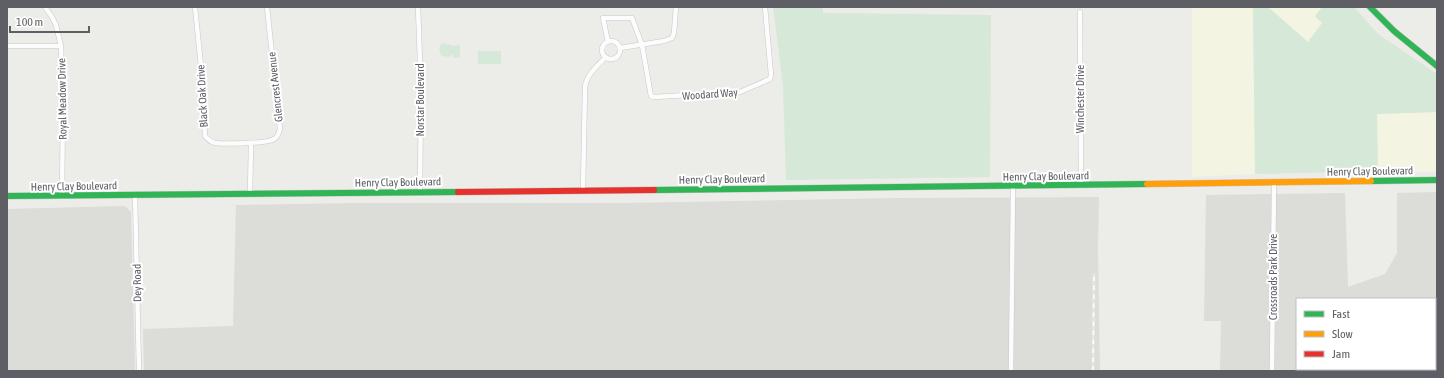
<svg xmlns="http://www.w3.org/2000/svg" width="1444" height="378" viewBox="0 0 1444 378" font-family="'Asap Condensed',sans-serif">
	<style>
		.commercial { fill: #f4f4e2 }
		.industrial { fill: #dcdcd8; fill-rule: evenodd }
		.green { fill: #d6e8d8 }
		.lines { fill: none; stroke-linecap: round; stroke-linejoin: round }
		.street-casing { stroke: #c8c8c8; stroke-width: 5.5 }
		.fast-casing { stroke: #c9c9ca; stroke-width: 7 }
		.slow-casing { stroke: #c9c9ca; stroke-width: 7 }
		.jam-casing { stroke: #c9c9ca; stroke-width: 7 }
		.street { stroke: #fcfcfc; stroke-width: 4.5 }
		.fast { stroke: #30b455; stroke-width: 6 }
		.slow { stroke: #ff9f0a; stroke-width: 6 }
		.jam { stroke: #e5322d; stroke-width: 6 }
		.rail-casing { stroke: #e4e4e3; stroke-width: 3 }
		.rail { stroke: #fff; stroke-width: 1.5; stroke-dasharray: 4.5; stroke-linecap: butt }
		.labels { text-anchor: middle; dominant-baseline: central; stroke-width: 4; stroke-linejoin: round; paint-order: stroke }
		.street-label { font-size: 11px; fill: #5d5f65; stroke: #fff }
	</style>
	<rect width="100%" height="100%" fill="#ecece8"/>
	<!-- commercial -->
	<path class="commercial" d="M1192,7h61l2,167 -63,3z
		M1268,7h55l-7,11 7,5 -15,19z
		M1437,112v60l-59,-1 -1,-57z"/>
	<!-- industrial -->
	<path class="industrial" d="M1437,192v179h-217l1,-50h-17l2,-126 139,-2 3,94 37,-13 12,-21v-60zM1297,299h138v70h-138z
		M1099,197l-1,51 2,123h-956l-1,-42 90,-3 3,-121 122,-2h267l275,-5z
		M125,206l6,6 4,159h-128v-162z"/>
	<!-- green -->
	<path class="green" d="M773,7h50v6l168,2 -1,162 -204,3 -3,-93z
		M1253,7h15l40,35 14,-19 -7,-7 7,-9h32l24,27 59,40v38l-60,2 1,57 -123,3z
		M444,43l9,3 7,-1v12l-7,1v-4l-4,3 -7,-1c-3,-4 -3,-6 -2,-11z
		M478,51h23v13h-23z"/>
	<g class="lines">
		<defs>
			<path id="street" d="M45,7l7,10 4,8 5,21 2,60 -1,90
				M195,7l6,59 4,70c3,3 5,6 10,7 8,1 52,1 59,-4 4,-2 5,-6 6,-10l-13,-122
				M418,7l3,83 -1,102
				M1080,12l1,173
				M602 50a9 9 0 1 1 18 0a9 9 0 1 1-18 0Z
				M608,42l-5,-24h29l10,27 9,51 3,1 86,-5 30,-13 1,-4 -6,-68
				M7,46h54
				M620,48l44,-7 8,-3 2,-5 2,-26
				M583,191l2,-104c2,-13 12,-21 21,-30
				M250,194l1,-51
				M135,195l4,176
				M1011,371l2,-185
				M1272,371l2,-188"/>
			<path id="fast" d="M1370,7l24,24 43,35
				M1371,181l66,-1
				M654,190l493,-6
				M7,196l451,-4"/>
			<path id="slow" d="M1147,184l224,-3"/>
			<path id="jam" d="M458,192l196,-2"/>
		</defs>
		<!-- street casing -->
		<use href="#street" class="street-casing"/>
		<!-- fast casing -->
		<use href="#fast" class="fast-casing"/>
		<!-- slow casing -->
		<use href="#slow" class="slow-casing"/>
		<!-- jam casing -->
		<use href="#jam" class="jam-casing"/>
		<!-- street -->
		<use href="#street" class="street"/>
		<!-- fast -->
		<use href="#fast" class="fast"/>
		<!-- slow -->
		<use href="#slow" class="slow"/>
		<!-- jam -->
		<use href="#jam" class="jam"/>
		<defs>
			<path id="rail" d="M1093,371l1,-97"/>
		</defs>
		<!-- rail casing -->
		<use href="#rail" class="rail-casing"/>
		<!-- rail -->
		<use href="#rail" class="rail"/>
	</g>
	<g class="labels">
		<!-- street labels -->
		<g class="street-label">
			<text transform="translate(275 87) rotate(-96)">Glencrest Avenue</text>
			<text transform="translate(710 94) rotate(-4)">Woodard Way</text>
			<text transform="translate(202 96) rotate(-93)">Black Oak Drive</text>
			<text transform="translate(62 99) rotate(-91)">Royal Meadow Drive</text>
			<text transform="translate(1080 99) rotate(-90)">Winchester Drive</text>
			<text transform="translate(420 100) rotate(-90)">Norstar Boulevard</text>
			<text transform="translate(1370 171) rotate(-1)">Henry Clay Boulevard</text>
			<text transform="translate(1046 176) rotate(-1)">Henry Clay Boulevard</text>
			<text transform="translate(722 179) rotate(-1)">Henry Clay Boulevard</text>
			<text transform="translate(398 182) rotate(-1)">Henry Clay Boulevard</text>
			<text transform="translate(74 186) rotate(-1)">Henry Clay Boulevard</text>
			<text transform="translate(1273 277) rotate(-90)">Crossroads Park Drive</text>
			<text transform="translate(137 283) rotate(-91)">Dey Road</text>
		</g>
	</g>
	<!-- border -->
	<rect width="1444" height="378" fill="none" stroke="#5d5f65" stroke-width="16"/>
	<!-- legend -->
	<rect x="1296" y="298" width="140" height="72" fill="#ffffff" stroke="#bebfc1"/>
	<rect x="1304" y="311" width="20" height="6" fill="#30b455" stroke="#bebfc1"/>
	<text x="1332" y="318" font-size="12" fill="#5d5f65">Fast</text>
	<rect x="1304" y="331" width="20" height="6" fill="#ff9f0a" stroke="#bebfc1"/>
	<text x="1332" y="338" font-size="12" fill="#5d5f65">Slow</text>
	<rect x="1304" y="351" width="20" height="6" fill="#e5322d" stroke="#bebfc1"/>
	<text x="1332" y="358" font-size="12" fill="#5d5f65">Jam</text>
	<!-- scale -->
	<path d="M10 26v6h79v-6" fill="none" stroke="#5d5f65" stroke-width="2"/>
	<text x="16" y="26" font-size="12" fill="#5d5f65" stroke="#ffffff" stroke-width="3" paint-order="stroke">100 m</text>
</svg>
